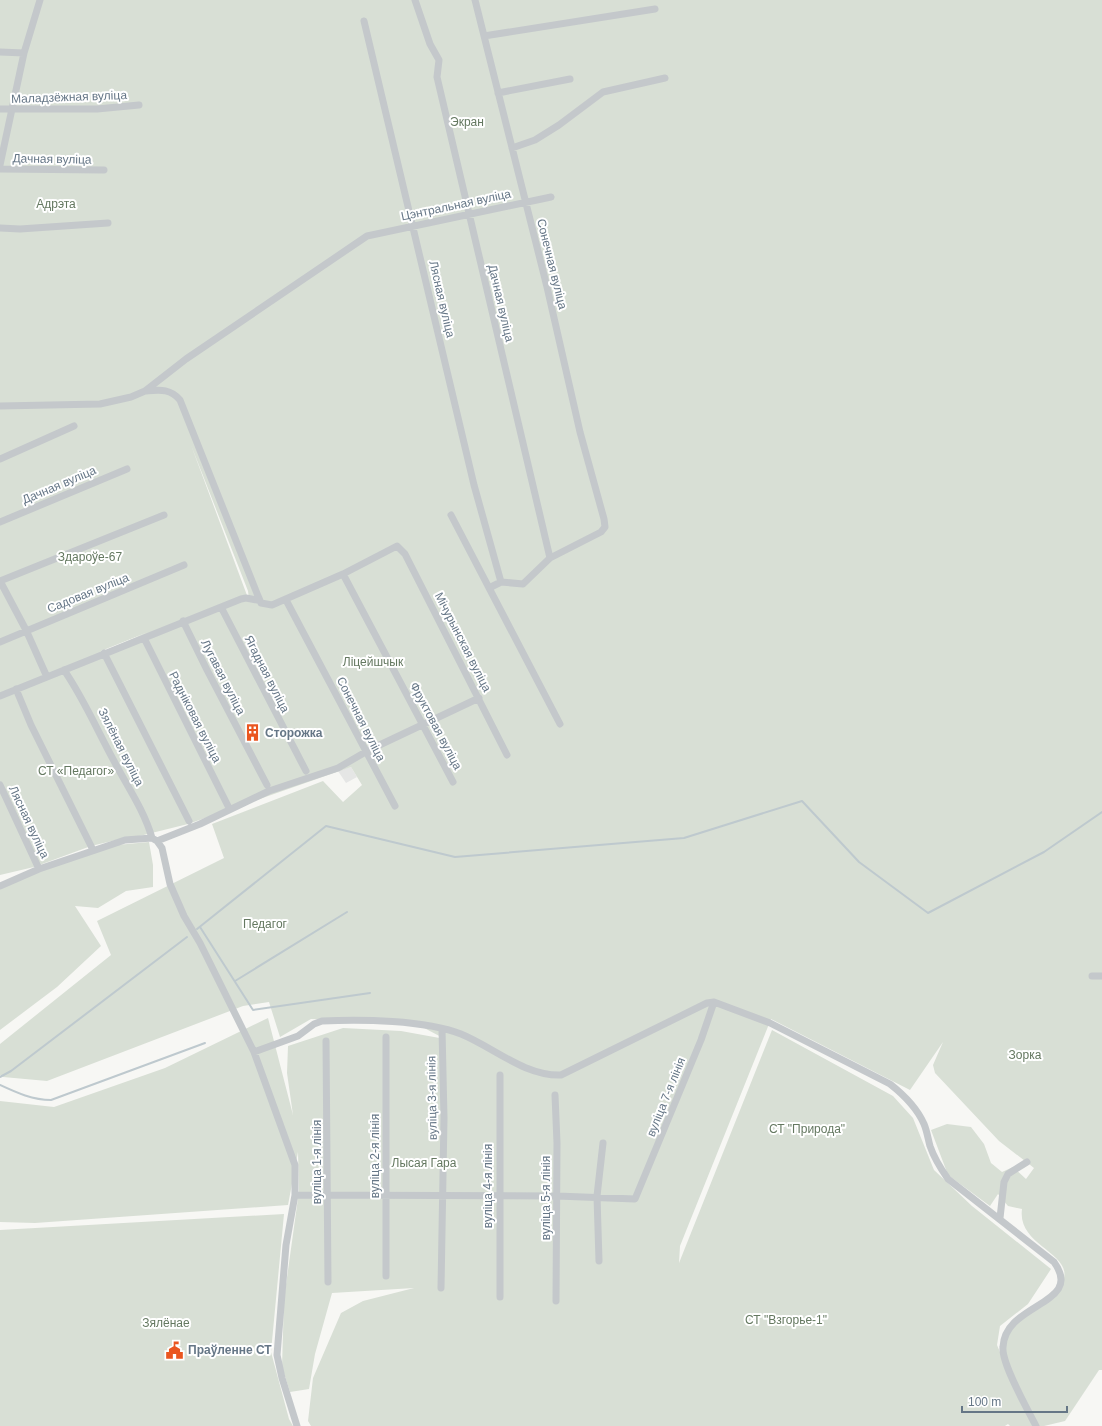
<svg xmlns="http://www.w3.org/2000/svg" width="1102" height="1426" viewBox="0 0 1102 1426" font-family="Helvetica,sans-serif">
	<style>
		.built { fill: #e5e6e5 }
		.green { fill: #d8dfd5; fill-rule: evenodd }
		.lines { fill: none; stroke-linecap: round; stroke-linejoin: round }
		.stream { stroke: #bec9ce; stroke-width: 2 }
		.minor { stroke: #c4c8cb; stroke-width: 7 }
		.labels { text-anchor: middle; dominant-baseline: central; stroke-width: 4; stroke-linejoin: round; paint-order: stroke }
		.street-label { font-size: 12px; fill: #657686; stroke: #fff }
		.park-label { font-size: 12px; fill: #647860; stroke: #fff }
		.poi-label { font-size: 12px; font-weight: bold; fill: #657686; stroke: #fff; text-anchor: start }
	</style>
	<rect width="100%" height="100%" fill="#f7f7f4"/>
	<!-- built -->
	<path class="built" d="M351,767l6,10 -11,6 -8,-12z"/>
	<!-- green -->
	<path class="green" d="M0,0h1102v1370h-3l-34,51 -21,5h-34l-2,-2 -3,2h-694l-3,-5 5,-43 28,-65 22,-12 51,-13 -82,5 -17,61 -6,35 -19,3 -8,-25 2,-68 15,-108 -1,-39 -10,53 -253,18 -35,-1v-121l54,6 111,-39 103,-50 25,97 -6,-42 1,-27 55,-18 58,3 44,8 -34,-18 -100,-2 -31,18 -11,-35 -26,4 -196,75 -44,-4 -3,-2v-31l111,-89 -14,-34 127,-63 -12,-34 111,-43 20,21 19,-17 -11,-18 -163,57 -86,-172 46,-20 -47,19 87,173 -93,23 54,-5 4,23v22l-27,4 -28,17 -23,-2 26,40 -44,41 -57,43v-142l91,-40 38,-11 -38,9 -57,21 -34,8zM191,445l57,146 1,8 -1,-1zM771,1019l139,71 33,-48 -10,23 2,8 64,68 35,27 -8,11 -13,-12 -11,5 -11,-9 -7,-19 -13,-17 -24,-3 -16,6 17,45 42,31 8,-12 10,12 14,3c-5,36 48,43 42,69 -8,37 -63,23 -62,79l-5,-12 3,-19 28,-22 23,-35 -79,-63 -38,-36 -21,-52 -20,-22 -121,-66 -93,233 1,-17 6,-15z
		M284,1214l-13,138 18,67 4,7h-293v-196z"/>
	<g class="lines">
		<!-- stream -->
		<path class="stream" d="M200,927l53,83 117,-17
			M197,929l129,-103 129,31 229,-19 118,-37 57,61 69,51 116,-61 58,-40
			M235,981l112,-69
			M0,1077l11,-6 176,-134
			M0,1085c17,8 33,15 51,15l154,-57"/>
		<!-- minor -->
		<path class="minor" d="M415,0l15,44 9,16 -2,17 113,481 51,-26 4,-5 -1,-8 -24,-87 -33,-145 -72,-287
			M364,21l110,464 27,97
			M484,36l171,-27
			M0,52l24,1
			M498,93l72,-14
			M0,109h97l42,-4
			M512,148l23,-8 24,-15 44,-33 62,-14
			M0,165l24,-112 16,-53
			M0,169l104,1
			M0,228l20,1 88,-6
			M145,391c14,-1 25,-3 35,9l78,196
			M0,406l100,-2 31,-7 14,-6 41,-32 181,-123 184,-39
			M0,459l74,-33
			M451,515l109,209
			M0,522l127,-53
			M343,574l110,208
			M0,581l26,49 21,47 194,-78 5,-1 11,2 1,-4 3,7 11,2 71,-31 54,-28 8,8 102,201
			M0,581l164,-66
			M489,588l12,-6 22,2 27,-26
			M286,600l109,206
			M221,607l85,164
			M183,621l24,49 60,115
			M144,638l84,168
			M0,642l184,-77
			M104,653l85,168
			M64,670c20,29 33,60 50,91 13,25 30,49 38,77
			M16,689l15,36 62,125
			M0,696l47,-19
			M0,785l39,84
			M157,841l43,-17 69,-33 69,-23 31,-18 110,-52
			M0,886l39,-17 86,-29 27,-2 5,3 5,7 8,36 14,32 16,27 54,109 41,113v30l-9,50 -9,110 5,23 15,48
			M1092,976h10
			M386,1037v239
			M326,1041l2,241
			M254,1052l44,-16 16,-12 8,-3c39,-2 103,-1 139,13 32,13 63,42 100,41l146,-72 7,-1 56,21 120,61c14,11 27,24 34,40 3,7 4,15 6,22 4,12 11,23 18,33l106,83c31,43 -49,40 -51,85 -2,16 25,63 33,79
			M500,1075v222
			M555,1095l2,48 -1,158
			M295,1195l262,1 78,3 66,-159 13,-38
			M1000,1218l4,-36 4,-8 19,-12
			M599,1261l-2,-65 6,-53
			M441,1288l3,-170 -2,-89"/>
	</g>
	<!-- icons -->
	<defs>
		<symbol id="building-bare" viewBox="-9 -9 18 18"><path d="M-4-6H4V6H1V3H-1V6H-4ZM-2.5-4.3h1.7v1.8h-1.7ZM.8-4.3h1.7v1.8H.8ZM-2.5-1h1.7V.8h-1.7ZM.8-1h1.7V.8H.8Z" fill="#ea5620" stroke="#fff" stroke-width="2.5" paint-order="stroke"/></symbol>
		<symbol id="civic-bare" viewBox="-9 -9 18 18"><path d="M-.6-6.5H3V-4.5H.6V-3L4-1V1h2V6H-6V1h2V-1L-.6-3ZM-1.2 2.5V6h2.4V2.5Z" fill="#ea5620" stroke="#fff" stroke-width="2.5" paint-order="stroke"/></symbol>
	</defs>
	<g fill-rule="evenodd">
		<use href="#building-bare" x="240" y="720" width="25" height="25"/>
		<use href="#civic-bare" x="162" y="1338" width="25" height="25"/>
	</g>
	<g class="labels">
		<!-- street labels -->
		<g class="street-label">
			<text transform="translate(69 97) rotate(-2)">Маладзёжная вуліца</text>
			<text transform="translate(52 159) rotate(1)">Дачная вуліца</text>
			<text transform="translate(456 205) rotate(-12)">Цэнтральная вуліца</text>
			<text transform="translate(552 264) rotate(76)">Сонечная вуліца</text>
			<text transform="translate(442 299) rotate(77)">Лясная вуліца</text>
			<text transform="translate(501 303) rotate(77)">Дачная вуліца</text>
			<text transform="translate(59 485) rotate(-23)">Дачная вуліца</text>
			<text transform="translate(88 593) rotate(-22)">Садовая вуліца</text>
			<text transform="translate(463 642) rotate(63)">Мічурынская вуліца</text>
			<text transform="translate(267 674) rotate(63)">Ягадная вуліца</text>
			<text transform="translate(223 677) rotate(63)">Лугавая вуліца</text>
			<text transform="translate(195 717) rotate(63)">Радніковая вуліца</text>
			<text transform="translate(361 719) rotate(63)">Сонечная вуліца</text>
			<text transform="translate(436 726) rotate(62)">Фруктовая вуліца</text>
			<text transform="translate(121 747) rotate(63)">Зялёная вуліца</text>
			<text transform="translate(29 822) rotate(65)">Лясная вуліца</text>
			<text transform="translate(666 1097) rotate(-68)">вуліца 7-я лінія</text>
			<text transform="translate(432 1098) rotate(-91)">вуліца 3-я лінія</text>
			<text transform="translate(375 1156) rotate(-90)">вуліца 2-я лінія</text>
			<text transform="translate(317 1162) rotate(-90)">вуліца 1-я лінія</text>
			<text transform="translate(488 1186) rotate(-90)">вуліца 4-я лінія</text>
			<text transform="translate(546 1198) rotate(-90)">вуліца 5-я лінія</text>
		</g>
		<!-- park labels -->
		<g class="park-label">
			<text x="467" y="122">Экран</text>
			<text x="56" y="204">Адрэта</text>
			<text x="90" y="557">Здароўе-67</text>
			<text x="373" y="662">Ліцейшчык</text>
			<text x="76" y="771">СТ «Педагог»</text>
			<text x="265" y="924">Педагог</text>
			<text x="1025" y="1055">Зорка</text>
			<text x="807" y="1129">СТ "Природа"</text>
			<text x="424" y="1163">Лысая Гара</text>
			<text x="786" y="1320">СТ "Взгорье-1"</text>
			<text x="166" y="1323">Зялёнае</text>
		</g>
		<!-- poi labels -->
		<g class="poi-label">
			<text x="265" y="733">Сторожка</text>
			<text x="188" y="1350">Праўленне СТ</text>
		</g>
	</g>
	<!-- scale -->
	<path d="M962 1406v6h105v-6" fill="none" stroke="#657686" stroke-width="2"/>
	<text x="968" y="1406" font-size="12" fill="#657686" stroke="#ffffff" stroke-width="3" paint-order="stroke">100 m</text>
</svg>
